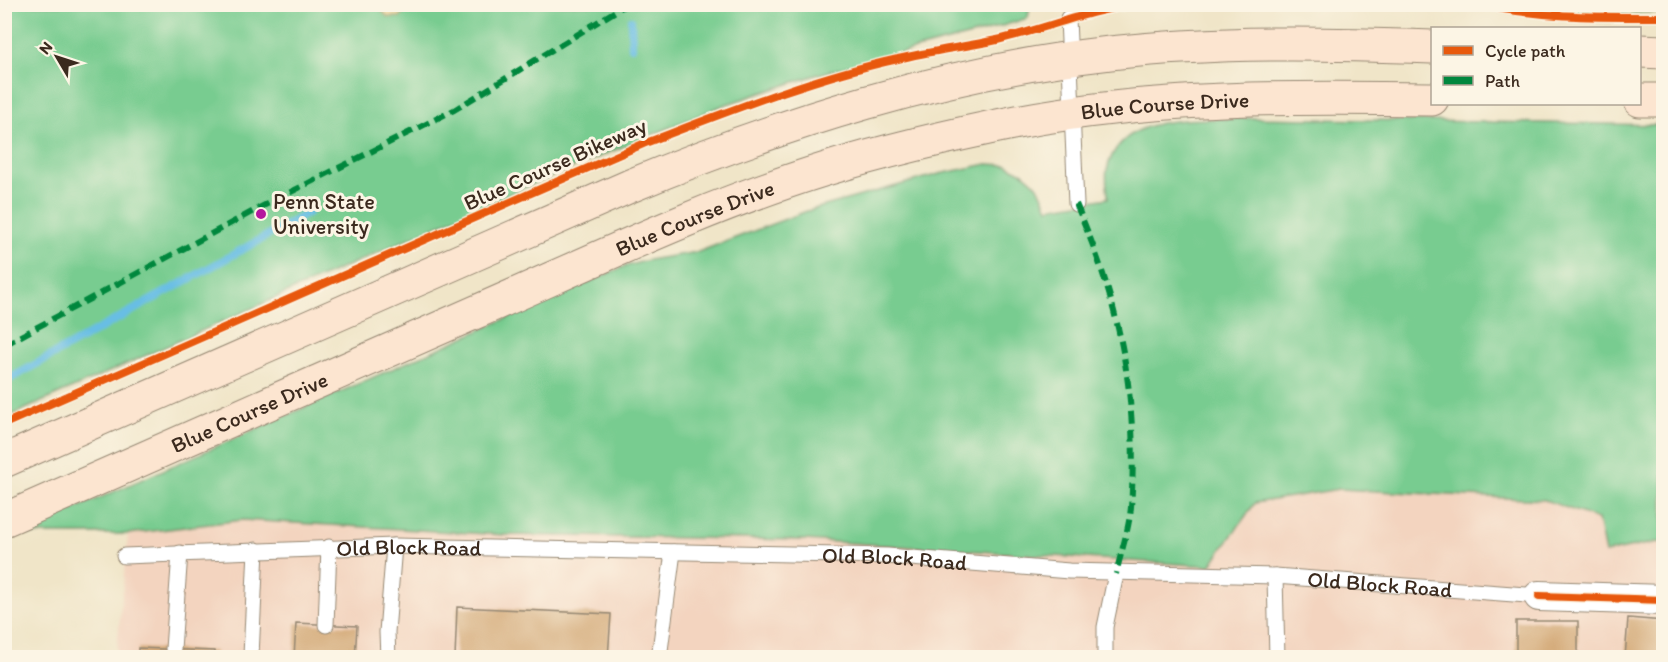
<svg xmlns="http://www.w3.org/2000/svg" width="1668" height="662" viewBox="0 0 1668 662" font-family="Itim,sans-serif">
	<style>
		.built { fill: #f3d4bf }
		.green { fill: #78cc90; stroke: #5a7b57; stroke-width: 1.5 }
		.sand { fill: #eeda9e; stroke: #94825e; stroke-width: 1.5 }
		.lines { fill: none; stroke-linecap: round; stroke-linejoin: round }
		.stream { stroke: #67bee4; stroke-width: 8 }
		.building { fill: #d4aa79 }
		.lane-casing { stroke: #968873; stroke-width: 17 }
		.street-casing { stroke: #968873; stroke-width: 32 }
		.secondary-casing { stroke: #968873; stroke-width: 35 }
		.lane { stroke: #fff; stroke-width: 15 }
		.street { stroke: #fff; stroke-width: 30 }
		.secondary { stroke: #fce5d0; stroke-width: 33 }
		.quiet { stroke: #00873e; stroke-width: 6; stroke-dasharray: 12 6; stroke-linecap: butt }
		.cycleway-casing { stroke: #fcf5e5; stroke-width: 11 }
		.cycleway { stroke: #e8590c; stroke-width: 8 }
		.poi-dot { fill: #b5179e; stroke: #fcf5e5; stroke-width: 2 }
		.labels { text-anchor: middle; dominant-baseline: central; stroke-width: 6; stroke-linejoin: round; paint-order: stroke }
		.street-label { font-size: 22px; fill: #3b2a1e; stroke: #fcf5e5 }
		.poi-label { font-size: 22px; fill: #3b2a1e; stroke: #fcf5e5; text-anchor: start }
	</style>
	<rect width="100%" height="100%" fill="#fcf5e5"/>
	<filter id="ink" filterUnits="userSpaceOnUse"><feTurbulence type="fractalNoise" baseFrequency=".0167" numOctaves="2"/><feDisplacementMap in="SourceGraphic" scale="12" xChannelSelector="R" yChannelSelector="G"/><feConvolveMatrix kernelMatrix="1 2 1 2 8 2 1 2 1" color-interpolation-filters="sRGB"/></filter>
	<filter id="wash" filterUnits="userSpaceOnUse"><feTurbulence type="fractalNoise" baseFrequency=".008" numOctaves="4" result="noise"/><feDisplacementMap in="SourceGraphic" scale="24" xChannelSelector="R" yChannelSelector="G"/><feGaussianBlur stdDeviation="1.35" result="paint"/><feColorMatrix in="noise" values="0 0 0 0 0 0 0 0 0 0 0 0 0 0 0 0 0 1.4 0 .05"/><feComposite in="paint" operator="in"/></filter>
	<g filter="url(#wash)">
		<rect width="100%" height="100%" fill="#f0e5c8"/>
		<!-- built -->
		<path class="built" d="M1339,489l206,11 118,43v114l-1547,1 12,-124 114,-14 563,20 405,26 45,-63z"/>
		<!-- green -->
		<path class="green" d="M1663,4v8c-45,0 -116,6 -158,-7z
			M4,5h1026l-2,13 -45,14 -164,42 -95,31 -208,86 -511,227z
			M1251,118l412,7v418l-6,-1 -52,11 -7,-34 -53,-19 -206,-11 -84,14 -45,63 -405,-26 -300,-5 -263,-15 -114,14h-110l605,-267 25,-7 50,-8 109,-41 132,-37 48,-10 20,1 16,8 15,13 10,22 60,-10c0,-9 -3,-19 -1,-28 13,-61 96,-49 144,-52z"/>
		<!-- sand -->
		<path class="sand" d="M376,5v-1l33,1 -9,12h-12z"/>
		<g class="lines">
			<!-- stream -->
			<path class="stream" d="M631,20l1,27
				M4,382l304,-169"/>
		</g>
		<g id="blocks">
			<!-- building -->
			<path class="building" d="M457,607l154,7 -3,44h-153z
				M1628,618l36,3 -2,37h-37z
				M1516,621h62v37h-62z
				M296,623l61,3 -2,32h-61z
				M138,648l77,3v7h-77z"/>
		</g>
	</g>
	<g filter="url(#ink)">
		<use href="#blocks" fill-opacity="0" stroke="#968873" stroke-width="1.5"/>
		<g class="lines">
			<defs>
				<g id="lane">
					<path d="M1068,18l8,186"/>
					<path id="s1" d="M124,556l270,-10 493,10 182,15 206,5 264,20"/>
					<path d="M1275,576l2,82"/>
					<path d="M326,625l3,-78"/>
					<path d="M173,649l7,-96"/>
					<path d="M251,656l5,-106"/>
					<path d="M388,658l-1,-26 7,-86"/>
					<path d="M659,658l14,-106"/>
					<path d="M1105,658v-31l11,-53"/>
				</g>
				<path id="street" d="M1539,596l125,4"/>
				<g id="secondary">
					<path d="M1640,51l24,1"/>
					<path d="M1640,100h24"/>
					<path d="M4,461l626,-275c155,-64 314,-114 480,-133 107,-12 216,-10 322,-6"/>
					<path id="s2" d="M4,520c158,-69 314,-139 472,-208 115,-50 230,-106 350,-143 62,-19 127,-34 191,-47 136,-26 277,-25 415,-23"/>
				</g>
			</defs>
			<!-- lane casing -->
			<use href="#lane" class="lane-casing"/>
			<!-- street casing -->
			<use href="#street" class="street-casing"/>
			<!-- secondary casing -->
			<use href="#secondary" class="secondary-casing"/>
			<!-- lane -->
			<use href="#lane" class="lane"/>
			<!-- street -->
			<use href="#street" class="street"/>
			<!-- secondary -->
			<use href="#secondary" class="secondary"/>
			<!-- quiet -->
			<path class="quiet" d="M1076,204c44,100 63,193 55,303 -2,22 -10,45 -15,67
				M4,345l257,-138 193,-97 173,-106"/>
			<defs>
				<path id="cycleway" d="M1478,4c61,14 123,13 186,13
					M4,424l639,-280c84,-32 168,-66 255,-85 33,-8 66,-12 99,-19 49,-11 95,-32 145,-36
					M1539,596l125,4"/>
			</defs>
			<!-- cycleway casing -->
			<use href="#cycleway" class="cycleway-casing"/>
			<!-- cycleway -->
			<use href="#cycleway" class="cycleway"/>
		</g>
	</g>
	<!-- markers -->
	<circle class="poi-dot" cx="261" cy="214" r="6"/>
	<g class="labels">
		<!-- street labels -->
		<g class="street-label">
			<text stroke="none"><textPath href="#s2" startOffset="1240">Blue Course Drive</textPath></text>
			<text transform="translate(555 164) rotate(-24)">Blue Course Bikeway</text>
			<text stroke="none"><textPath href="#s2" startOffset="754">Blue Course Drive</textPath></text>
			<text stroke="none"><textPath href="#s2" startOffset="268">Blue Course Drive</textPath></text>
			<text stroke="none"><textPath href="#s1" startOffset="285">Old Block Road</textPath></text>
			<text stroke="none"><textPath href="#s1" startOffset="771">Old Block Road</textPath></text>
			<text stroke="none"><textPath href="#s1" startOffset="1257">Old Block Road</textPath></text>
		</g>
		<!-- poi labels -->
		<g class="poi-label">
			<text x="273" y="201">Penn State<tspan x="273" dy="25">University</tspan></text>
		</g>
	</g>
	<!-- margin -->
	<rect width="1668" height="662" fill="none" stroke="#fcf5e5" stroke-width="24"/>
	<!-- legend -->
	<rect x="1431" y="27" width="210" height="78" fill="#fcf5e5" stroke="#afa495" stroke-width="1.5"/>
	<rect x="1443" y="46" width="30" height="9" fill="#e8590c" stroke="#afa495" stroke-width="1.5"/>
	<text x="1485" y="57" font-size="18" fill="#3b2a1e">Cycle path</text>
	<rect x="1443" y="76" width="30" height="9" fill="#00873e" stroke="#afa495" stroke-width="1.5"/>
	<text x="1485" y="87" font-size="18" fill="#3b2a1e">Path</text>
	<!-- north arrow -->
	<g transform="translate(57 57) rotate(309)" stroke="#fcf5e5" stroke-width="4.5" paint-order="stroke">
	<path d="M0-4.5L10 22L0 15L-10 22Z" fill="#3b2a1e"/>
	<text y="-9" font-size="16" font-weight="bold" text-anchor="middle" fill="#3b2a1e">N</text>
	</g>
</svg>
